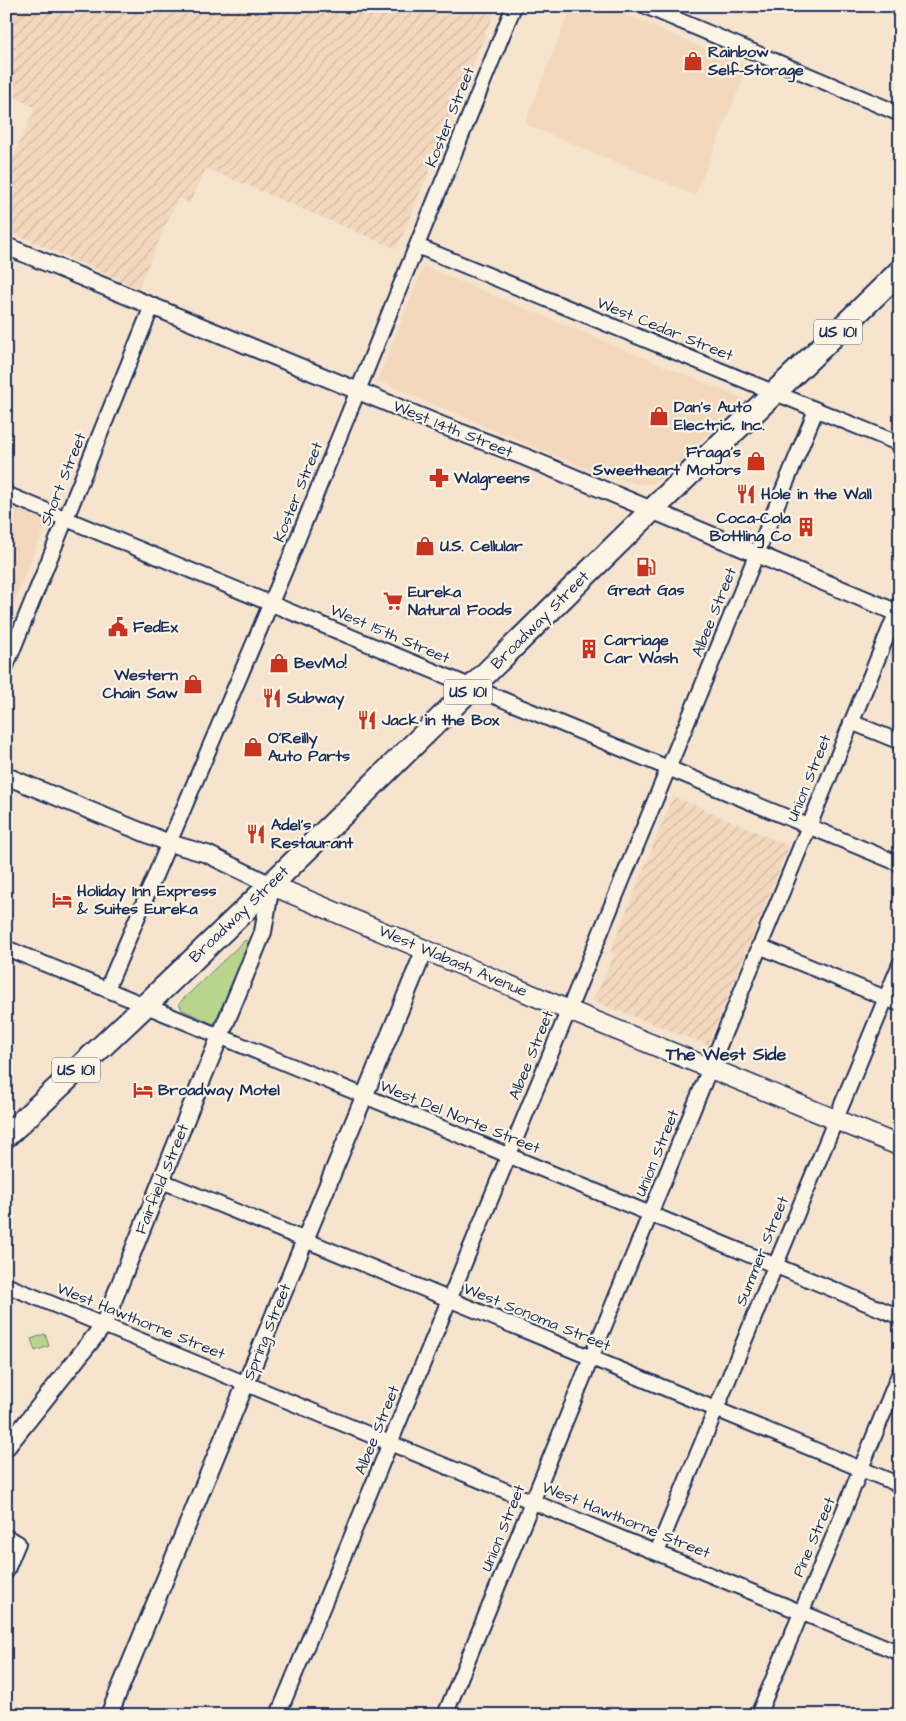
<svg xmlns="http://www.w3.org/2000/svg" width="906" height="1721" viewBox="0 0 906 1721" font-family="'Architects Daughter',sans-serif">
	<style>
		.built { fill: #f3d8be }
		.industrial { fill: url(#industrial-furrows) }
		.park { fill: #b8d48d; stroke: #6a8276 }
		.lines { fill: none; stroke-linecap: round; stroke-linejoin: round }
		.minor-casing { stroke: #1b2f5e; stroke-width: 18 }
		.tertiary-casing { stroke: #1b2f5e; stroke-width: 20 }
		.secondary-casing { stroke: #1b2f5e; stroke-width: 22 }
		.trunk-casing { stroke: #1b2f5e; stroke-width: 26 }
		.minor { stroke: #fcf5e5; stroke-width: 14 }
		.tertiary { stroke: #fcf5e5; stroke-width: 16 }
		.secondary { stroke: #fcf5e5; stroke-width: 19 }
		.trunk { stroke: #fcf5e5; stroke-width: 22 }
		.labels { text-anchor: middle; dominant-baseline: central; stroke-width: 4.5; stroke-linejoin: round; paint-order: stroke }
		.shield { fill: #fcf5e5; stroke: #5e6a86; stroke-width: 1 }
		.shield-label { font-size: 15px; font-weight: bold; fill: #1b2f5e }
		.poi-label { font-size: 16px; font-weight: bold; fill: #1b2f5e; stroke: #fcf5e5; text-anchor: start }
		.street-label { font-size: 16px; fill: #1b2f5e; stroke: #fcf5e5 }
		.neighbourhood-label { font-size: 18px; font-weight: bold; fill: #1b2f5e; stroke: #fcf5e5 }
	</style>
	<defs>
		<pattern id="industrial-furrows" width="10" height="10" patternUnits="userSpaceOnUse" patternTransform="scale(1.25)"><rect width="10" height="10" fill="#f3d8be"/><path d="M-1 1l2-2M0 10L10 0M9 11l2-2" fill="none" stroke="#d0baa6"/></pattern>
	</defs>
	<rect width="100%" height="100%" fill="#f7e4ce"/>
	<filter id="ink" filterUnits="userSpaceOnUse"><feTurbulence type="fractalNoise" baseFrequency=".02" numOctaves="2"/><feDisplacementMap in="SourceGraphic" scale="10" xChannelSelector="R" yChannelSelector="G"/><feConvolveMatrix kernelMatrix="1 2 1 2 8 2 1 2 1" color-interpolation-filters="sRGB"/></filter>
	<g filter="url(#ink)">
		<!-- built -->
		<path class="built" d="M572,6h33l143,61 -53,128 -168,-70 -1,-4 1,-4z
			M424,266l56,24 264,109 -82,80 -11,5h-14l-47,-14 -63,-26 -150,-64z
			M6,504l41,17 -41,101z"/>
		<!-- industrial -->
		<path class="industrial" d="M6,6h491l-100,243 -191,-81 -16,35 -12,-5 -40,90 -132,-58v-56l29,-67 -29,-12z
			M673,796l116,50 -81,199 -117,-45 8,-11 14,-33 -2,-6z"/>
		<!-- park -->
		<path class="park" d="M245,940l5,3 -36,81 -32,-14 -3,-7z
			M45,1334l4,12 -14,5 -4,-12z"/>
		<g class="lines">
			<defs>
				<path id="minor" d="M645,6l255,108
					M417,246l483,198
					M6,494l894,370
					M6,666l146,-360
					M851,722l49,20
					M759,946l141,58
					M6,948l894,369
					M107,989l183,-431 224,-552
					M162,1181l738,304
					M6,1285l894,368
					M6,1537l12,6 -12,29
					M657,1552l243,-588
					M278,1715l538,-1305
					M445,1715l455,-1111
					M758,1715l74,-175 68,-168"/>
				<path id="tertiary" d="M6,246l435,179 84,32 375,157
					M6,776l163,67 38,11 64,31 -8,47 -73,177 -87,217 -97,122
					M109,1715l316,-766"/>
				<path id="secondary" d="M271,885l297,125 332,136"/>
				<path id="trunk" d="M6,1136c204,-188 400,-384 597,-578 98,-97 199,-190 297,-287"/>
			</defs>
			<!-- minor casing -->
			<use href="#minor" class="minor-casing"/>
			<!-- tertiary casing -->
			<use href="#tertiary" class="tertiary-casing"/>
			<!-- secondary casing -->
			<use href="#secondary" class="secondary-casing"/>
			<!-- trunk casing -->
			<use href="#trunk" class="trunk-casing"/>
			<!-- minor -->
			<use href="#minor" class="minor"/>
			<!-- tertiary -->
			<use href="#tertiary" class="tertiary"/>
			<!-- secondary -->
			<use href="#secondary" class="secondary"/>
			<!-- trunk -->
			<use href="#trunk" class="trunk"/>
		</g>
	</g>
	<!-- icons -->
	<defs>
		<symbol id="shop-bare" viewBox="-9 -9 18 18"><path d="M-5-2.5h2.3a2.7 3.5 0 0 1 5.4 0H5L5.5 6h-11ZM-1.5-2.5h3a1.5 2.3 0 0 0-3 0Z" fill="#c8321e" stroke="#fcf5e5" stroke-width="2.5" paint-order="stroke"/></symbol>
		<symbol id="pharmacy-bare" viewBox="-9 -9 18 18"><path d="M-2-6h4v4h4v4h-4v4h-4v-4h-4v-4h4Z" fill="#c8321e" stroke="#fcf5e5" stroke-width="2.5" paint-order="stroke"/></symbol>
		<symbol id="restaurant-bare" viewBox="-9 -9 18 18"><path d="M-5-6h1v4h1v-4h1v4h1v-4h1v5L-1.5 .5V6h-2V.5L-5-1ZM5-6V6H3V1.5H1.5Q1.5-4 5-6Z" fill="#c8321e" stroke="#fcf5e5" stroke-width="2.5" paint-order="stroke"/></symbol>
		<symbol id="building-bare" viewBox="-9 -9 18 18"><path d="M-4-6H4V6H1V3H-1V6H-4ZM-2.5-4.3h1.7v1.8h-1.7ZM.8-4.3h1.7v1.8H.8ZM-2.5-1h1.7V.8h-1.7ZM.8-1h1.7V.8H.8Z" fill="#c8321e" stroke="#fcf5e5" stroke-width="2.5" paint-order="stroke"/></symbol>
		<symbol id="fuel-bare" viewBox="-9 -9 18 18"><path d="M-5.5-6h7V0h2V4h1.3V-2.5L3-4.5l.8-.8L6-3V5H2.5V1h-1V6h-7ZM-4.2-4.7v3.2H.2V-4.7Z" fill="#c8321e" stroke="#fcf5e5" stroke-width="2.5" paint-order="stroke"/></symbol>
		<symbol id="supermarket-bare" viewBox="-9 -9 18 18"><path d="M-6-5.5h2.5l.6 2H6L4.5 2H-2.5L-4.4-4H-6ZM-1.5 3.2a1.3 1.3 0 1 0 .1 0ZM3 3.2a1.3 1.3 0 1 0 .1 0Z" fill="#c8321e" stroke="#fcf5e5" stroke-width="2.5" paint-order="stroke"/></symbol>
		<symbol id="civic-bare" viewBox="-9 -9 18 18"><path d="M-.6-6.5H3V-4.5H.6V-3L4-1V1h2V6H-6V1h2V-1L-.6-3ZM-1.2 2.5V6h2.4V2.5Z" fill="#c8321e" stroke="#fcf5e5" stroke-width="2.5" paint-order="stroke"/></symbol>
		<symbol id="hotel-bare" viewBox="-9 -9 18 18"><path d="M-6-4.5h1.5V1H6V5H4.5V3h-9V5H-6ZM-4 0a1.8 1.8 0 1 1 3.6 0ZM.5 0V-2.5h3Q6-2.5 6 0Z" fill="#c8321e" stroke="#fcf5e5" stroke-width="2.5" paint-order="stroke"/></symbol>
	</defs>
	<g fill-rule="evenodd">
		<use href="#shop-bare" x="679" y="47" width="28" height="28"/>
		<use href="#shop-bare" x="645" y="402" width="28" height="28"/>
		<use href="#shop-bare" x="742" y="447" width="28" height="28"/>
		<use href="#pharmacy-bare" x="425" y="464" width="28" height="28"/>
		<use href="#restaurant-bare" x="732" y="480" width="28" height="28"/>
		<use href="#building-bare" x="792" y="513" width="28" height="28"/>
		<use href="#shop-bare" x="411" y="532" width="28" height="28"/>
		<use href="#fuel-bare" x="632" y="553" width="28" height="28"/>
		<use href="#supermarket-bare" x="379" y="587" width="28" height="28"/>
		<use href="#civic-bare" x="104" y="613" width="28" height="28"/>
		<use href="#building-bare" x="575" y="635" width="28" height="28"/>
		<use href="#shop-bare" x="265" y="649" width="28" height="28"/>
		<use href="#shop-bare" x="179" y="670" width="28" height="28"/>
		<use href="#restaurant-bare" x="258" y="684" width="28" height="28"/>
		<use href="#restaurant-bare" x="353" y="706" width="28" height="28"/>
		<use href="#shop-bare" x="239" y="733" width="28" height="28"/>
		<use href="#restaurant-bare" x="242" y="820" width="28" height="28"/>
		<use href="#hotel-bare" x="48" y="886" width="28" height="28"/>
		<use href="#hotel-bare" x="129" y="1076" width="28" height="28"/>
	</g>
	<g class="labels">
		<!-- shield labels -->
		<g class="shield">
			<rect x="814" y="319.5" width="48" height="25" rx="4"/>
			<rect x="444" y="679.5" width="48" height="25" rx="4"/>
			<rect x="52" y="1057.5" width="48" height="25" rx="4"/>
		</g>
		<g class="shield-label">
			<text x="838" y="332">US 101</text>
			<text x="468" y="692">US 101</text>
			<text x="76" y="1070">US 101</text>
		</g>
		<!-- poi labels -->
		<g class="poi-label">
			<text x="708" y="52">Rainbow<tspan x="708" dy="18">Self-Storage</tspan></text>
			<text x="674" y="407">Dan's Auto<tspan x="674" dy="18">Electric, Inc.</tspan></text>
			<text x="741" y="452" text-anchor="end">Fraga's<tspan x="741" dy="18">Sweetheart Motors</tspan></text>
			<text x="454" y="478">Walgreens</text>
			<text x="761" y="494">Hole in the Wall</text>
			<text x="791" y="518" text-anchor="end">Coca-Cola<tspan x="791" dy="18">Bottling Co</tspan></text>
			<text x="440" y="546">U.S. Cellular</text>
			<text x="646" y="590" text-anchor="middle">Great Gas</text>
			<text x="408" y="592">Eureka<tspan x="408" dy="18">Natural Foods</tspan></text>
			<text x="133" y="627">FedEx</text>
			<text x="604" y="640">Carriage<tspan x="604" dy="18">Car Wash</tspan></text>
			<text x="294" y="663">BevMo!</text>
			<text x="178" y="675" text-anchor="end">Western<tspan x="178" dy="18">Chain Saw</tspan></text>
			<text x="287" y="698">Subway</text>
			<text x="382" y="720">Jack in the Box</text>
			<text x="268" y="738">O'Reilly<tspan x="268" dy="18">Auto Parts</tspan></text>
			<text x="271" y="825">Adel's<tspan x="271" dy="18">Restaurant</tspan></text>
			<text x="77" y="891">Holiday Inn Express<tspan x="77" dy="18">&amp; Suites Eureka</tspan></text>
			<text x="158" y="1090">Broadway Motel</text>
		</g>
		<!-- street labels -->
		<g class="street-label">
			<text transform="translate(450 117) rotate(-68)">Koster Street</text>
			<text transform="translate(665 329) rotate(22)">West Cedar Street</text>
			<text transform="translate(453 429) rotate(22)">West 14th Street</text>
			<text transform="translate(63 479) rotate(-68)">Short Street</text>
			<text transform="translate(298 492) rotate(-68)">Koster Street</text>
			<text transform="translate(714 612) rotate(-68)">Albee Street</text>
			<text transform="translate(540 620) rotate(-45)">Broadway Street</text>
			<text transform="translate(390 634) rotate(23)">West 15th Street</text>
			<text transform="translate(809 778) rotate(-68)">Union Street</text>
			<text transform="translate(239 914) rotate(-44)">Broadway Street</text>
			<text transform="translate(453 961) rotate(23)">West Wabash Avenue</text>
			<text transform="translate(531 1055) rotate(-68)">Albee Street</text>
			<text transform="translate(460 1117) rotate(22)">West Del Norte Street</text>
			<text transform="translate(657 1153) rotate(-68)">Union Street</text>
			<text transform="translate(162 1179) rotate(-68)">Fairfield Street</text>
			<text transform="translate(762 1251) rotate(-68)">Summer Street</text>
			<text transform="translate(537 1317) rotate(22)">West Sonoma Street</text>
			<text transform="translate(141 1321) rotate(22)">West Hawthorne Street</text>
			<text transform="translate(267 1332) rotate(-68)">Spring Street</text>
			<text transform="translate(377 1430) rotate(-68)">Albee Street</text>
			<text transform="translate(626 1520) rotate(22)">West Hawthorne Street</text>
			<text transform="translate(503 1528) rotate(-68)">Union Street</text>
			<text transform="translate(814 1537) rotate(-67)">Pine Street</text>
		</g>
		<!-- neighbourhood labels -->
		<g class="neighbourhood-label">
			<text x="726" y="1054">The West Side</text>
		</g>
	</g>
	<!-- margin -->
	<rect width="906" height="1721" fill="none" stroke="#fcf5e5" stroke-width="25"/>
	<rect x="12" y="12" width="881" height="1696" fill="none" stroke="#1b2f5e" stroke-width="2" filter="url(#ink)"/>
</svg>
